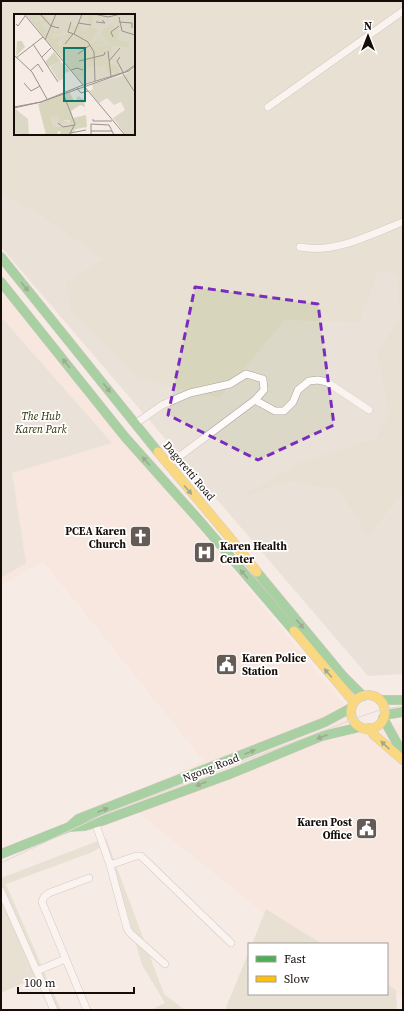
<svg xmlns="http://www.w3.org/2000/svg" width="404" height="1011" viewBox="0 0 404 1011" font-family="'Source Serif 4',serif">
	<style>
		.built { fill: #f9e2d4 }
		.green { fill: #dbd8c7; fill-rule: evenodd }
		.forest { fill: #d7d6bd; fill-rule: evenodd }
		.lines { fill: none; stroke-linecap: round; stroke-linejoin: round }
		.street-casing { stroke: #aaa09b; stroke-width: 8 }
		.fast-casing { stroke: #aaa09b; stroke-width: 10 }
		.slow-casing { stroke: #aaa09b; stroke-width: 10 }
		.street { stroke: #fefcfb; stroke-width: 7 }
		.fast { stroke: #4caf50; stroke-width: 9 }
		.slow { stroke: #ffc107; stroke-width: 9 }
		.tram { stroke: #c6c4c2; stroke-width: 1 }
		.oneway { fill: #315e2c }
		.marked { fill: none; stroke: #7b2cbf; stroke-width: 3; stroke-dasharray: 8 5; stroke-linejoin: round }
		.labels { text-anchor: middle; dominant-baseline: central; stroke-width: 3.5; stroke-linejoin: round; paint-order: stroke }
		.park-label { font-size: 11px; font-style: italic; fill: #2b2f00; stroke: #fff }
		.street-label { font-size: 11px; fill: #160d08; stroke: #fff }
		.poi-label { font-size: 11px; font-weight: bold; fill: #160d08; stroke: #fff; text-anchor: end }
		.inset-road { fill: none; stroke: #9c928d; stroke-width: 1 }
		.view { fill: #0f766e; fill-opacity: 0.15; stroke: #0f766e; stroke-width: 2 }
		.inset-edge { fill: none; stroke: #160d08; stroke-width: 2 }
	</style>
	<rect width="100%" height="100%" fill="#f6ebe5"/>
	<!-- built -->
	<path class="built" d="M1,290l367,444 35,-12v274l-16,-7v-45h-74l-43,-26 -130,-104 -13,-19 77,-34 -161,-200 -42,24z"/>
	<!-- green -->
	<path class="green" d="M1,1h402v673l-35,2 -367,-429zM15,15h119v119h-119z
		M1,317l111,126 -100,30 14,90 -25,15z"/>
	<!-- forest -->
	<path class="forest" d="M1,1h402v493l-35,42 -30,-46 -50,-9 -53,19 66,-38 75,-24 12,-25 -11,-62 23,-34 -4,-43 -17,-3 -20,52 -74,-3 -66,78 -81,-19 -67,-68 -5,-30 38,-22 -72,-49 -31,-16zM15,15h119v119h-119z
		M106,838l58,156 21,16h-35l15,-7 -23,-38 -22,-77 -15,-43 -15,8 -84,31 55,126h-7l-17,-33 -36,16v-115z
		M266,909l56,35h-70z
		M249,951v43h138v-10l9,6 1,20h-172z"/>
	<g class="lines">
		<defs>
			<path id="street" d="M268,107l135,-96
				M300,247c36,7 71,-13 103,-25
				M255,400l20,11h9l9,-9 5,-12 11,-9 9,-1 9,2 42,28
				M135,424l27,-19 28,-12 40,-9 16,-10 17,5 1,11 -9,10 -87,65
				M95,822l15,43 17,63 3,5 35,31
				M110,865l26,-9h5l90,87
				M1,891l53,119
				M37,971l28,-12
				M87,1010l-45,-108 2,-5 5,-4 40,-15"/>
			<path id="fast" d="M1,257l157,195
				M1,282l124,155 74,83 95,111
				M257,572l86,104 20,20
				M380,700h23
				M385,715l18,-3
				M383,718l20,36
				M69,827l16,-1 17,-5 128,-47 92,-38 38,-9
				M1,854l68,-27 9,-8 247,-97 26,-14"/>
			<path id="slow" d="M158,452l73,87 26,33
				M294,631l60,71
				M351 712a17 17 0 1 1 34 0a17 17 0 1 1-34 0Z
				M369,728l5,7 29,25"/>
		</defs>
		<!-- street casing -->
		<use href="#street" class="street-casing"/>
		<!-- fast casing -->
		<use href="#fast" class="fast-casing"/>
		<!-- slow casing -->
		<use href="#slow" class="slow-casing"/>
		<!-- street -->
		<use href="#street" class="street"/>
		<!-- fast -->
		<use href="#fast" class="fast"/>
		<!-- slow -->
		<use href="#slow" class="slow"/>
		<!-- tram -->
		<path class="tram" d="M1,863l106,-50 255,-97 18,-6 23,-4"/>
	</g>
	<!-- one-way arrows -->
	<defs><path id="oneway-solid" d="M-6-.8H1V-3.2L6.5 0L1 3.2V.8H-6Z"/></defs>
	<g class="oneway">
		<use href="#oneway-solid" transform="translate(25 287) rotate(51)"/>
		<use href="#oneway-solid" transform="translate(66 363) rotate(-129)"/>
		<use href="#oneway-solid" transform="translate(107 388) rotate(51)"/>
		<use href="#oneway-solid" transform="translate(146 461) rotate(-132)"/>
		<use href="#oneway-solid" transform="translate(188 490) rotate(49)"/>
		<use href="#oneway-solid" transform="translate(244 574) rotate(-130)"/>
		<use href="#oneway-solid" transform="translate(300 624) rotate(50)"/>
		<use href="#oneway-solid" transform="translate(328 673) rotate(-131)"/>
		<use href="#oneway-solid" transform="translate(322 737) rotate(159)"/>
		<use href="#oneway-solid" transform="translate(385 745) rotate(-137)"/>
		<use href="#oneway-solid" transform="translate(250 752) rotate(-22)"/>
		<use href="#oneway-solid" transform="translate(201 784) rotate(159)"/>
		<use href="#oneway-solid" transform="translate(103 810) rotate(-21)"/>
	</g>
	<!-- marked area -->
	<path d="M0 0H404V1011H0ZM195,287l123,17 16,121 -76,35 -90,-45z" fill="#f6ebe5" fill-opacity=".55" fill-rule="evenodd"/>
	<path class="marked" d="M195,287l123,17 16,121 -76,35 -90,-45z"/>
	<!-- icons -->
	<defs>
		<symbol id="church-square" viewBox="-11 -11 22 22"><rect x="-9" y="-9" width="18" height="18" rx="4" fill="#645b55" stroke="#fff"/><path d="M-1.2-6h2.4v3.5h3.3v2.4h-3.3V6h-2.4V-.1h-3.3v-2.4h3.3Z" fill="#fff"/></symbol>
		<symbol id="hospital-square" viewBox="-11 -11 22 22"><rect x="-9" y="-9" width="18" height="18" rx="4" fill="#645b55" stroke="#fff"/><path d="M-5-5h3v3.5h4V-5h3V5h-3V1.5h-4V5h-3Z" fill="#fff"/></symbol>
		<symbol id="civic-square" viewBox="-11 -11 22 22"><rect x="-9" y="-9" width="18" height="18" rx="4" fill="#645b55" stroke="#fff"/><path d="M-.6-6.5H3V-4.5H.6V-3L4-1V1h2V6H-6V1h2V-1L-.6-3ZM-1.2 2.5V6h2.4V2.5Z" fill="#fff"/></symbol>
	</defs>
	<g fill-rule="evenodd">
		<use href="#church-square" x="128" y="524" width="25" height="25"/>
		<use href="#hospital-square" x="192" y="540" width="25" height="25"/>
		<use href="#civic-square" x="214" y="652" width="25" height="25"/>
		<use href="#civic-square" x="354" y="816" width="25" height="25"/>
	</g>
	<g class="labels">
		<!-- park labels -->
		<g class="park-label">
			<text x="41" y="416">The Hub<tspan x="41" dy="13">Karen Park</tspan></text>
		</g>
		<!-- street labels -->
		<g class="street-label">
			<text transform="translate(189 471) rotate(50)">Dagoretti Road</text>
			<text transform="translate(211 768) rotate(-21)">Ngong Road</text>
		</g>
		<!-- poi labels -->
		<g class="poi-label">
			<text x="126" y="531">PCEA Karen<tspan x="126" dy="13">Church</tspan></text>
			<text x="220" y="546" text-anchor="start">Karen Health<tspan x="220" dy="13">Center</tspan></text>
			<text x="242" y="658" text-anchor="start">Karen Police<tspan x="242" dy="13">Station</tspan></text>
			<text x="352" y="822">Karen Post<tspan x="352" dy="13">Office</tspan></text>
		</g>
	</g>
	<!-- overview -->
	<g transform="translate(14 14)">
		<rect width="121" height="121" fill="#f6ebe5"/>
		<path d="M11,0h110v51l-7,6 -45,13zM46,47l10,10 -5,2v5l-6,3 -9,-14zM121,54v67h-9l-13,-17 12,-8 -4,-8 -7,3 -7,-7 -8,5 -10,-12 4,-2 -1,-5 32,-9zM0,94l14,11 1,16 -15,-2zM42,100l6,11 2,-4 4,-1 2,5 -8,2 -8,-1 -3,-10 2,1z" fill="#dbd8c7"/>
		<path d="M19,0h4l2,6 -5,-1 2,4 4,-4 1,4 1,-4 3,2 -7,-7h8l-2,4 3,-2 3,7 4,-1 1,4 -5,1 -3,-4 -6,1 3,5h3l-2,9 -16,-20zM74,0l5,1 -1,12 7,3 -10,12 2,2 10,-6v4l5,-4 -2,5 -11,4 16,-3 4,3 -6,15 12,5v6h-12l-2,-9 -6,5 -2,-3 -11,2 -3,8 -7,-2 7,-3 1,-8 -9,6 -4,-1 -3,-3 1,-3 -10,-10 4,-13 6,1 6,-6 -5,-5 1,-4 9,1 2,5 10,-5 -4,-3zM96,11l9,4 -1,11 12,3 -2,4 -16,-1 -5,-4 -1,-5h-4v-7zM38,14l4,4 3,-2 14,4 -6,5 -6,-1 -3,5 2,5 -2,5 -12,-14 3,-6 6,6 1,-3 3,2 11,-4 -8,-3 -2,3h-5l-5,-1zM3,27h5l3,6 -9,9zM40,38l7,9 -12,6 -4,-5zM55,78l6,10 3,-6 6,4 1,7 -5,-2 -9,6 2,7 13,-3 1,12 -11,2 -6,6h-12l3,-3 -3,-1v4h-12l-8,-31zM42,100l5,12 4,-6h4l1,5 -8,2 -8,-1 -3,-9h4z" fill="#d7d6bd" fill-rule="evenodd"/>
		<path class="inset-road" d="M10,0l59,71M26,0l11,12 8,2M68,0l-8,20 14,8 6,10 1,29M80,0l14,3 13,-3M105,3l3,14 13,4M57,8l-3,10 6,2M82,8l9,1 -3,-3M105,8l13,1v5M64,9l13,2M2,10l2,2 7,-10M99,23l-2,-5 8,-6M31,26l11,-26M19,30l25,38M51,30l8,-10M94,37l3,25M64,40l12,-9M0,41l18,17 15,27M28,43l9,-9M106,43l-3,4 6,11M2,44l27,-21M65,47l25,-6 1,-3M95,47l11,-13M57,56l6,-2 6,2M16,57l8,-7 5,8M109,60l11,17M10,69l7,8 9,-5M70,72l41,49M63,74l4,5 7,-2M49,79l12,31 -6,11M0,93l27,-5 42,-17 42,-13 10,-7M0,94l27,-6 88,-31 6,-5M79,105v2h19M44,109l5,4 12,-2M77,117h21M56,119l16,-3M77,121v-11l18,1 5,10"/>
		<path class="view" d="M50,34h21v53h-21z"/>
		<rect width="121" height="121" class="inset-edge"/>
	</g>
	<!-- border -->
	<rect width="404" height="1011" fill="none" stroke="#160d08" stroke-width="4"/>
	<!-- legend -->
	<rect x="248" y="943" width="140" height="52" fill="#ffffff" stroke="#a29e9c"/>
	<rect x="256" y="956" width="20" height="6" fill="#4caf50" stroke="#a29e9c"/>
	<text x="284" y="963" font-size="12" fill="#160d08">Fast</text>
	<rect x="256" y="976" width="20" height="6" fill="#ffc107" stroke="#a29e9c"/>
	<text x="284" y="983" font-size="12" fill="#160d08">Slow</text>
	<!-- north arrow -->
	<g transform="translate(368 36)" stroke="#ffffff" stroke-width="3" paint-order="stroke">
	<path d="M0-3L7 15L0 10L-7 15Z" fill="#160d08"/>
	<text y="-6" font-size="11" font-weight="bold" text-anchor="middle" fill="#160d08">N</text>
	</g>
	<!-- scale -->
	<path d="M18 987v6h116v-6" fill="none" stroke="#160d08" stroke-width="2"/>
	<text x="24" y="987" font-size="12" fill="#160d08" stroke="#ffffff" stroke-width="3" paint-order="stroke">100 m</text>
</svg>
